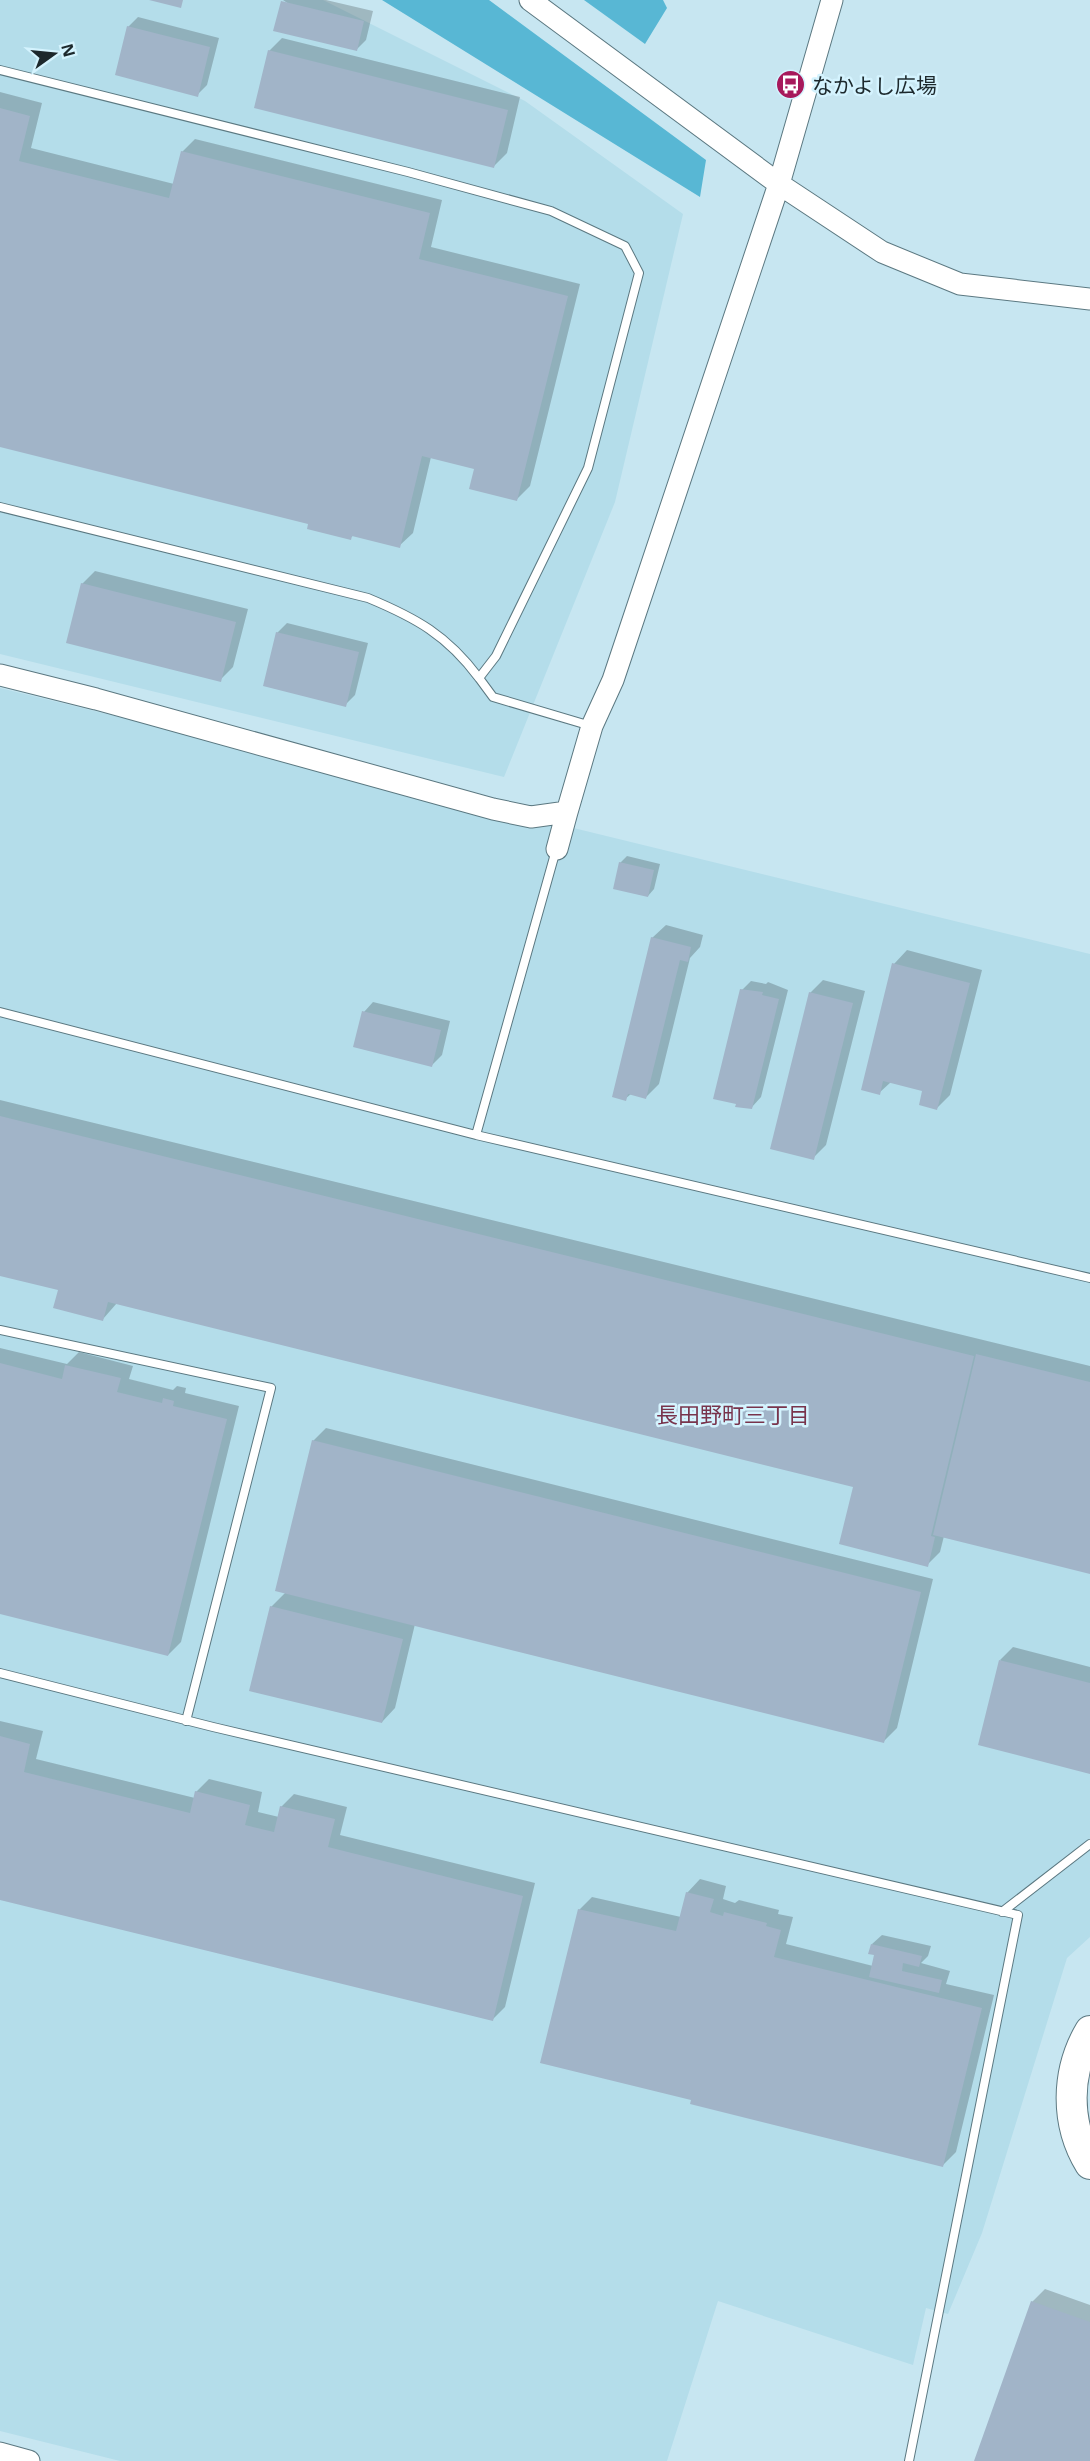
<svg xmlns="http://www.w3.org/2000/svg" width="1090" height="2461" viewBox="0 0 1090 2461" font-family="'Open Sans','Noto Sans JP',sans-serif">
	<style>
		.built { fill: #b4ddea }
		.forest { fill: #58b7d4 }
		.shadow { fill: #0003 }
		.building { fill: #a1b4c8 }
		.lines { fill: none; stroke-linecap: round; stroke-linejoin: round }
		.service-casing { stroke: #5b7881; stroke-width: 10 }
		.tertiary-casing { stroke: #5b7881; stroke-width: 23 }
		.motorway-casing { stroke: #5b7881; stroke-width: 32 }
		.service { stroke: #fff; stroke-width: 8 }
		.tertiary { stroke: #fff; stroke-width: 21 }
		.motorway { stroke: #fff; stroke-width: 30 }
		.labels { text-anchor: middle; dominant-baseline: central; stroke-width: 5; stroke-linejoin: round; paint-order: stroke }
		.poi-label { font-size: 21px; fill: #1c282c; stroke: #d4f3fe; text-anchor: start }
		.neighbourhood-label { font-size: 22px; fill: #78344c; stroke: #d4f3fe }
	</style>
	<rect width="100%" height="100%" fill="#c7e6f1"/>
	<!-- built -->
	<path class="built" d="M0,0h323l202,101 158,113 -68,288 -111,275 -504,-123z
		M0,688l1090,266v983l-23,21 -85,275 -34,81 -22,-6 -13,57 -195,-64 -51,160h-547l-120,-30z"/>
	<!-- forest -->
	<path class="forest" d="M382,0h107l217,160 -6,37z
		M584,0h79l4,8 -22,36z"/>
	<!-- shadow -->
	<path class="shadow" d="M283,0h43l47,11 -7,29 -10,10z
		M138,17l81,21 -12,47 -10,10 -69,-68z
		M282,38l238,59 -13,56 -13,13 -225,-115z
		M0,92l42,11 -11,45 143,36 8,-32 13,-13 247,61 -11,47 149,37 -50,202 -13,13 -41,-31 -45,-11 -18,76 -14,13 -45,-11 -4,3 -40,-15 -310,-77z
		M95,571l153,38 -15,58 -13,13 -138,-96z
		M287,623l81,20 -13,52 -10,10 -68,-72z
		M627,856l33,8 -6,25 -6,7 -28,-33z
		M666,925l37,10 -3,12 -10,11 -31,126 -13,13 -15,-3 -6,5 27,-161z
		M907,950l75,20 -32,125 -13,13 -13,-18 -33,-8 -12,11 15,-129z
		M823,980l42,11 -39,154 -13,13 -3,-165z
		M751,981l15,3 2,-2 20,8 -27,107 -9,10 -10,-117z
		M373,1002l77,19 -8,34 -10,10 -68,-53z
		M0,1100l1090,266v206l-146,-36 -4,16 -13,13 -72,-80 -738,-182 -14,16 -43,-30 -60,-15z
		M0,1348l67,16 12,-12 54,14 -4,13 44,11 4,-4 9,2 -1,5 54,13 -58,236 -13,13 -168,-42z
		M326,1428l607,151 -36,149 -13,13 -469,-117 -20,84 -13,14 -111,-115 15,-15 27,-151z
		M1013,1647l77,20v105l-90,-112z
		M0,1721l43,10 -7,28 159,39 1,-6 13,-13 53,13 -4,20 21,5 2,-10 13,-13 53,13 -7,28 195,48 -30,124 -13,13 -492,-122z
		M700,1879l26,7 -3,13 12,4 4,-3 40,10 -1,4 15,3 -7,27 87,22 3,-12 -4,-10 10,-9 49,11 -3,10 -7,7 29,8 -4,13 48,11 -38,157 -13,13 -250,-66 -114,-189 13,-13 89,20 6,-24z
		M1045,2289l45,16v156h-114l56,-159z"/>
	<!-- building -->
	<path class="building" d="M149,0h34l-2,8z
		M281,1l83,20 -7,30 -84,-20z
		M127,26l83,21 -12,50 -83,-22z
		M268,50l240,60 -14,58 -240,-60z
		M0,108l30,8 -11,45 150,37 12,-47 249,62 -11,46 149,37 -51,205 -48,-12 5,-20 -52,-13 -22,92 -48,-12 -1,4 -44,-11 1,-5 -308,-77z
		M81,583l155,39 -15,60 -155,-39z
		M276,632l83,20 -13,55 -83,-21z
		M619,862l35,8 -6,27 -35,-8z
		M651,937l40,10 -3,15 -8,-2 -34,139 -18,-5 -2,7 -14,-4z
		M892,963l78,20 -33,127 -18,-5 3,-14 -39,-10 -3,14 -19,-5z
		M740,989l23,3 -1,3 17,4 -27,110 -17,-2 1,-3 -23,-5z
		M809,992l44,11 -39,157 -44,-11z
		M362,1011l79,19 -9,37 -79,-20z
		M0,1116l974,240 -43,180 4,1 -7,30 -89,-23 14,-57 -745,-185 -5,19 -50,-13 5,-18 -58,-14z
		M976,1354l114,28v192l-157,-39z
		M0,1363l62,16 3,-14 56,13 -4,14 45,11 1,-5 11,3 -1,5 54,13 -59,237 -168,-42z
		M312,1440l609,152 -37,151 -609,-152z
		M270,1606l133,33 -21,84 -133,-32z
		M999,1660l91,23v91l-112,-29z
		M0,1736l30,8 -6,28 166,41 5,-22 55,14 -5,20 29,7 6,-26 55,13 -7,28 195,49 -30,125 -493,-121z
		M686,1892l28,7 -4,13 13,4 1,-4 43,11 -1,3 15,4 -7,27 208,51 -39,159 -253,-63 1,-4 -151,-37 38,-154 98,22z
		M871,1944l51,12 -3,11 -16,-4 -1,8 40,9 -3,13 -70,-16 5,-22 -6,-1z
		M1031,2301l59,21v139h-116z"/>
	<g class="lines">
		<defs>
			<path id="service" d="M0,70l408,102 143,39 74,35 14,27 -51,195 -92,188 -17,22c-32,-43 -63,-60 -111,-80l-368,-91
				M479,678l14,19 98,29
				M0,1012l476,123 614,143
				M476,1135l80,-285
				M0,1330l271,58 -85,333
				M0,1673l213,54 805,188 -109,546
				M1002,1912l88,-68"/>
			<path id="tertiary" d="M530,0l249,184 103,68 78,32 130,15
				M0,675l96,24 397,110 38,8 36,-5 25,-86 21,-46 166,-496 53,-184
				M557,849l10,-37
				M0,2453l29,8"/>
			<path id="motorway" d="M1090,2031c-24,41 -25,92 0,133"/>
		</defs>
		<!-- service casing -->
		<use href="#service" class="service-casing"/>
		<!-- tertiary casing -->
		<use href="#tertiary" class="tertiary-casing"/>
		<!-- motorway casing -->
		<use href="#motorway" class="motorway-casing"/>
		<!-- service -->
		<use href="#service" class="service"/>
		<!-- tertiary -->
		<use href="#tertiary" class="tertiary"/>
		<!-- motorway -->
		<use href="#motorway" class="motorway"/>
	</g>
	<!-- icons -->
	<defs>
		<symbol id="bus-disc" viewBox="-11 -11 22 22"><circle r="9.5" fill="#a7195b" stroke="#d4f3fe"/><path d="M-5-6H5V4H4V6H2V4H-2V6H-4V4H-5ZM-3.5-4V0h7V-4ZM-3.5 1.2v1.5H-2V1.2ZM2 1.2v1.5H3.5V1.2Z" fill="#fff"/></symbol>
	</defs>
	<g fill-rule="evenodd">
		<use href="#bus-disc" x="774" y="68" width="33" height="33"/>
	</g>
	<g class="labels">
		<!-- poi labels -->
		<g class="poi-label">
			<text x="812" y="85">なかよし広場</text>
		</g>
		<!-- neighbourhood labels -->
		<g class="neighbourhood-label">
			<text x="733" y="1414">長田野町三丁目</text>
		</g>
	</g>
	<!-- north arrow -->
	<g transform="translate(54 54) rotate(75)" stroke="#d4f3fe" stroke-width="4.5" paint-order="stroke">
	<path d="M0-4.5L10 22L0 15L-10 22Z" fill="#1c282c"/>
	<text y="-9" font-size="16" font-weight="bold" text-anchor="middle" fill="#1c282c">N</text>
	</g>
</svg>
